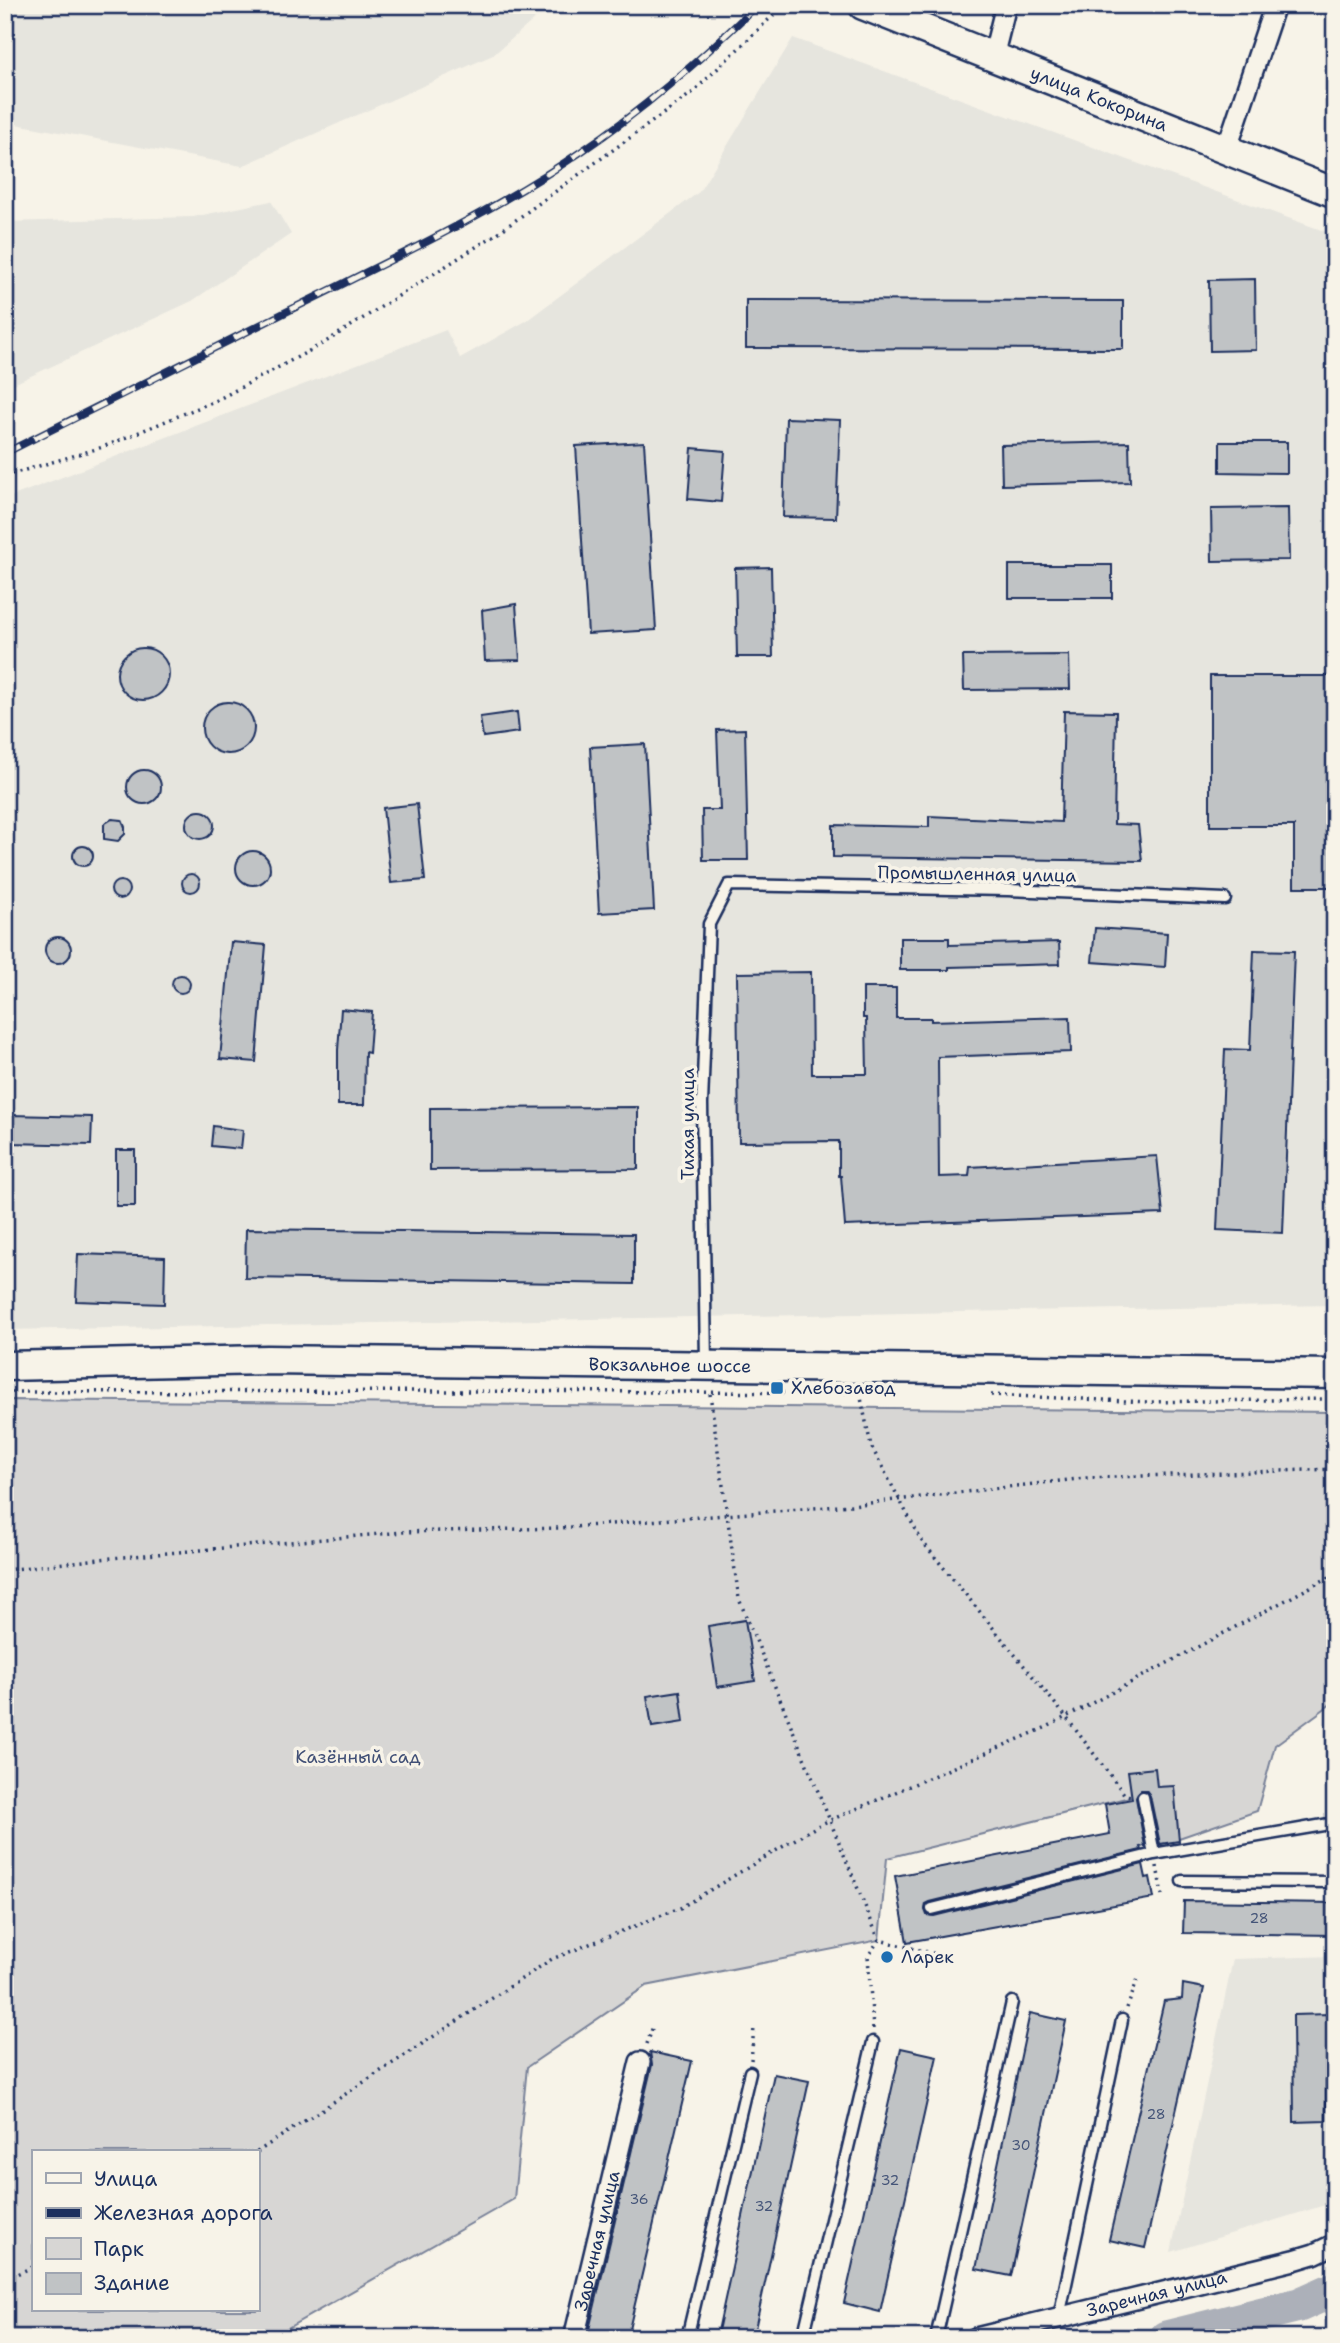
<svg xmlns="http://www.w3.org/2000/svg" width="1340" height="2343" viewBox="0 0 1340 2343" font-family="'Shantell Sans',sans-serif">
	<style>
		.built { fill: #e6e5de }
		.green { fill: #d7d6d4; stroke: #798299; stroke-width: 2; fill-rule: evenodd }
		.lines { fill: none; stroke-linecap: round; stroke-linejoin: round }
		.river { stroke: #acb0b9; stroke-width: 35 }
		.building { fill: #c0c3c5; stroke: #1b2f5e; stroke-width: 2 }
		.lane-casing { stroke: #1b2f5e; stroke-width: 15 }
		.street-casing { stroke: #1b2f5e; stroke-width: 24 }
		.secondary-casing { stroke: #1b2f5e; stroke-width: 33 }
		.path { stroke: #1b2f5e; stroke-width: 3.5; stroke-dasharray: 2 5; stroke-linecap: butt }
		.lane { stroke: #f7f3e8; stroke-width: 10 }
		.street { stroke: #f7f3e8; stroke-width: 19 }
		.secondary { stroke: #f7f3e8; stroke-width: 28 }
		.rail-casing { stroke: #1b2f5e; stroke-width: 8 }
		.rail { stroke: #f7f3e8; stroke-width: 5; stroke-dasharray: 16; stroke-linecap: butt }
		.poi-dot { fill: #1f6fb2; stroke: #f7f3e8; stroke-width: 2.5 }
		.labels { text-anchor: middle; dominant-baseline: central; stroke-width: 7; stroke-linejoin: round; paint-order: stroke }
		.number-label { font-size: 14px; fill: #445478 }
		.street-label { font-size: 18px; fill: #1b2f5e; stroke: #f7f3e8 }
		.poi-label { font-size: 18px; fill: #1b2f5e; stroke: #f7f3e8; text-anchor: start }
		.park-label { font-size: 18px; fill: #415076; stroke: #f7f3e8 }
	</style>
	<rect width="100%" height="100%" fill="#f7f3e8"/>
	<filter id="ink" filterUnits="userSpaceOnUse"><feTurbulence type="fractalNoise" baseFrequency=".0143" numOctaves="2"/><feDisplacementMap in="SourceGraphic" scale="14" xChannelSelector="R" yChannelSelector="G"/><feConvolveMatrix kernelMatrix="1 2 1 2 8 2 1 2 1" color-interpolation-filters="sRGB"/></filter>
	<g filter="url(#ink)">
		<!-- built -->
		<path class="built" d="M5,5h546l-58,50 -251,111 -237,-44z
			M793,38l542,197v1070l-1330,25v-831l441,-169 14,28 66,-37 173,-129z
			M271,201l20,33 -99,67 -187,87v-166l188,-5z
			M1335,1956v246l-164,50 62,-293z"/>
		<!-- green -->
		<path class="green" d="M5,1400l1330,12v289l-60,44 -18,66 -101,35 -22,-50 -247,62 -8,82 -233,46 -119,81 -13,132 -244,139h-265zM33,2152h224v158h-224z"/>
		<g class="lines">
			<!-- river -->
			<path class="river" d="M1166,2338l133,-33 36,-16"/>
		</g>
		<!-- building -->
		<path class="building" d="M1255,279l1,71 -46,1 -1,-71z
			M746,300l377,1v48l-377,-1z
			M786,418l54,2 -4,98 -53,-1z
			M644,442l12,188 -68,4 -12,-188z
			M1129,442l1,40 -128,3 -1,-40z
			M1220,442h67v31l-67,-1z
			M692,448l33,3 -4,51 -33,-3z
			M1288,508l1,52 -77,1 -1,-52z
			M1009,565h103v33h-103z
			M771,567l2,90h-36l-2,-89z
			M516,604l4,56 -35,1 -3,-51z
			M117 674a26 26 0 1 1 52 0a26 26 0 1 1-52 0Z
			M1069,655l1,34 -106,1 -1,-34z
			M1210,676h125v211h-41v-61h-84z
			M202 728a26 26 0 1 1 52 0a26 26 0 1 1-52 0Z
			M1064,711l52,1 -2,112 24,1 4,36 -309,-4v-32l96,2v-11l132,6z
			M517,712l2,20 -36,5 -3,-20z
			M745,729l3,131h-45l-1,-50h18l-3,-80z
			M645,744l9,166 -55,3 -9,-166z
			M127 787a17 17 0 1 1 34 0a17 17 0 1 1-34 0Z
			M417,804l8,76 -34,3 -8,-75z
			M186 825a14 14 0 1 1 28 0a14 14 0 1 1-28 0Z
			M112,819l10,1 3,7v7l-7,7 -14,-2v-15z
			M73 856a10 10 0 1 1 20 0a10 10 0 1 1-20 0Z
			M236 868a17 17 0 1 1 34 0a17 17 0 1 1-34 0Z
			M182 883a9 9 0 1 1 18 0a9 9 0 1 1-18 0Z
			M111 890a9 9 0 1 1 18 0a9 9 0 1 1-18 0Z
			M1095,928l72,5 -2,34 -73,-5z
			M45 950a13 13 0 1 1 26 0a13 13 0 1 1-26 0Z
			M900,938h49v7l110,-3 1,22 -111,3v3h-49z
			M231,942l35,3 -10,117 -36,-3z
			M1254,950l40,1 -11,282 -66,-3 8,-181 25,1z
			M811,972l1,102h55l-1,-56h-3v-30h33v30h35v3l139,-4 1,35 -133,5 1,120 30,-1 1,-9 187,-11 6,58 -318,12 -4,-50h-2v-35l-100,1 -2,-169z
			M172 984a9 9 0 1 1 18 0a9 9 0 1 1-18 0Z
			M341,1009l31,3 -3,41 -4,-1 -1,53h-26v-55z
			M638,1107v62l-208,1v-62z
			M11,1115l81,2 -1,28 -81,-2z
			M213,1126l30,4 -2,19 -30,-3z
			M116,1150h19v56h-19z
			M246,1229l388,5v50l-389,-6z
			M78,1254l87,3 -1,47 -88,-3z
			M745,1620l10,61 -38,6 -9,-61z
			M680,1691l4,31 -32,5 -5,-31z
			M1155,1768l2,19 17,-1 5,55 -19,3 -10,-48 -4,-6h-5l-5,8 9,48 -5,1 1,3 -211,52 -4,2 -1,6 2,5 7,1 209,-52 3,14 4,-1 4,21 -247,44 -12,-66 215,-42 -5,-30 27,-5 -4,-28z
			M1184,1901l151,2v32l-152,-2z
			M1183,1984l21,4 -59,260 -36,-8 55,-239 18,-2z
			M1030,2013l36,8 -55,255 -35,-7z
			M1330,2014v41h5v23h-9v43l-32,1 -1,-107z
			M901,2048l36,8 -57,256 -36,-9z
			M650,2052l42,9 -65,277h-40l65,-273z
			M774,2074l35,7 -56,257h-3l-32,-7z"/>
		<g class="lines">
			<defs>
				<path id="lane" d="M706,1363l-4,-259 7,-180 20,-39 279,5 217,9
					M1143,1797l11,57
					M1182,1881l153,1
					M932,1909l222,-55 181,-31
					M1059,2317l63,-297
					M687,2338l63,-266
					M803,2338l70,-296
					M936,2338l76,-336"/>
				<g id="street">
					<path d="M993,57l13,-52"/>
					<path d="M1226,151l49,-146"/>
					<path id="s1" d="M574,2338l66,-276"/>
					<path id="s2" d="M976,2338l318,-78 20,-6 21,-10"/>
				</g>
				<g id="secondary">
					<path id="s3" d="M863,5l472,188"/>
					<path id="s4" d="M5,1366l262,-6 1068,14"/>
				</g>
			</defs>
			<!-- lane casing -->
			<use href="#lane" class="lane-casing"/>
			<!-- street casing -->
			<use href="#street" class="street-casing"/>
			<!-- secondary casing -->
			<use href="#secondary" class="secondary-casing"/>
			<!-- path -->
			<path class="path" d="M5,476l98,-29 114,-47 107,-57 171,-108 197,-142 92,-88
				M5,1392l463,-1 389,2
				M860,1393l11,53 50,94 145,177 59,78 6,1
				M710,1394l29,205 140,341 73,18
				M991,1395l158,7 177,-3
				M5,1570l95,-11 303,-27 157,-4 292,-23 234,-27 249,-9
				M1157,1866l5,29
				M1127,2008l11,-29
				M873,2029l-5,-73 11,-16
				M647,2044l6,-18
				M751,2060l3,-32
				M257,2152l295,-193 128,-51 139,-83 230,-99 286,-152
				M5,2279l28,-12"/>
			<!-- lane -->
			<use href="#lane" class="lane"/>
			<!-- street -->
			<use href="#street" class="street"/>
			<!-- secondary -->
			<use href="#secondary" class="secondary"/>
			<defs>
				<path id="rail" d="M5,453c97,-48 193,-97 289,-145 96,-48 200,-96 288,-157 63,-43 121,-93 175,-146"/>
			</defs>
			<!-- rail casing -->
			<use href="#rail" class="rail-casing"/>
			<!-- rail -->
			<use href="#rail" class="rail"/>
		</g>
	</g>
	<!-- markers -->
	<g class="poi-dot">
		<rect x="770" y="1381" width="14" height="14" rx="3.5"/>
		<circle cx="887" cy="1957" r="7"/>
	</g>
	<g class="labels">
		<!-- number labels -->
		<g class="number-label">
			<text x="1259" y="1918">28</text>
			<text x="1156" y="2114">28</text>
			<text x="1021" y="2145">30</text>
			<text x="890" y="2180">32</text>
			<text x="639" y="2199">36</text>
			<text x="764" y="2206">32</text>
		</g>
		<!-- street labels -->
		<g class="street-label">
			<text stroke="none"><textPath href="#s3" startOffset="254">улица Кокорина</textPath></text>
			<text transform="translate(977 874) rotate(1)">Промышленная улица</text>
			<text transform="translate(688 1124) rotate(-90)">Тихая улица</text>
			<text stroke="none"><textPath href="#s4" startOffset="665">Вокзальное шоссе</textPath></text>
			<text stroke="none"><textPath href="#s1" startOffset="100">Заречная улица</textPath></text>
			<text stroke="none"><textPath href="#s2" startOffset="186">Заречная улица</textPath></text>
		</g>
		<!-- poi labels -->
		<g class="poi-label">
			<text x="791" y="1388">Хлебозавод</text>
			<text x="901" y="1957">Ларек</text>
		</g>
		<!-- park labels -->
		<g class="park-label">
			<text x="358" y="1757">Казённый сад</text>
		</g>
	</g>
	<!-- margin -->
	<rect width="1340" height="2343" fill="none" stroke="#f7f3e8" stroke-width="28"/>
	<rect x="14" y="14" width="1312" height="2315" fill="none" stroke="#1b2f5e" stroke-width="2.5" filter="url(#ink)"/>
	<!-- legend -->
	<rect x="32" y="2150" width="228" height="161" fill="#f7f3e8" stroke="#9fa5b1" stroke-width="2"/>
	<rect x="46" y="2173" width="35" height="10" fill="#f7f3e8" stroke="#9fa5b1" stroke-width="2"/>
	<text x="94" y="2186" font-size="21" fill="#1b2f5e">Улица</text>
	<rect x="46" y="2208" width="35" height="10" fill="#1b2f5e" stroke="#9fa5b1" stroke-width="2"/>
	<text x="94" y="2220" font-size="21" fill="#1b2f5e">Железная дорога</text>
	<rect x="46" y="2238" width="35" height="21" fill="#d7d6d4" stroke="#9fa5b1" stroke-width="2"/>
	<text x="94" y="2256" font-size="21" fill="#1b2f5e">Парк</text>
	<rect x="46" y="2273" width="35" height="21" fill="#c0c3c5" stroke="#9fa5b1" stroke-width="2"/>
	<text x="94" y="2290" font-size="21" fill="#1b2f5e">Здание</text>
</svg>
